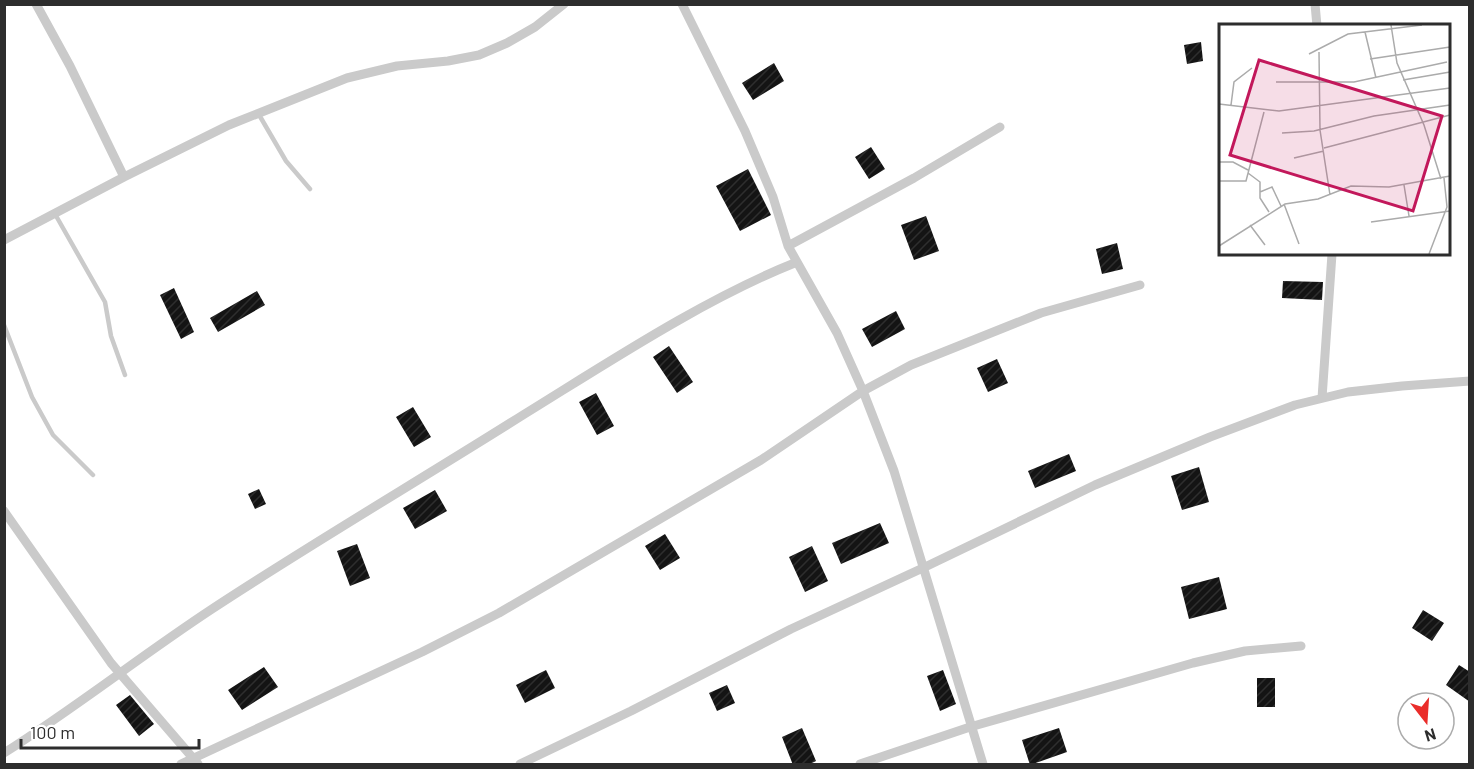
<svg xmlns="http://www.w3.org/2000/svg" width="1474" height="769" viewBox="0 0 1474 769" font-family="Barlow,sans-serif">
	<style>
		.building { fill: url(#building-hatch) }
		.lines { fill: none; stroke-linecap: round; stroke-linejoin: round }
		.lane { stroke: #cacaca; stroke-width: 4.5 }
		.street { stroke: #cacaca; stroke-width: 9 }
		.inset-road { fill: none; stroke: #ababab; stroke-width: 1.5 }
		.view { fill: #c2185b; fill-opacity: 0.15; stroke: #c2185b; stroke-width: 3 }
		.inset-edge { fill: none; stroke: #2d2d2d; stroke-width: 3 }
	</style>
	<defs>
		<pattern id="building-hatch" width="6" height="6" patternUnits="userSpaceOnUse" patternTransform="scale(1.5)"><rect width="6" height="6" fill="#141414"/><path d="M-1 1l2-2M0 6l6-6M5 7l2-2" fill="none" stroke="#2e2e2e"/></pattern>
	</defs>
	<rect width="100%" height="100%" fill="#fff"/>
	<!-- building -->
	<path class="building" d="M1201,42l2,19 -16,3 -3,-19z
		M774,63l10,18 -31,19 -11,-17z
		M871,147l14,22 -16,10 -14,-22z
		M748,169l23,46 -31,16 -24,-45z
		M926,216l13,35 -25,9 -13,-35z
		M1117,243l6,26 -21,5 -6,-25z
		M1283,281l40,1 -1,18 -40,-2z
		M174,288l20,44 -13,7 -21,-44z
		M257,291l8,14 -47,27 -8,-14z
		M896,311l9,18 -33,18 -10,-18z
		M669,346l24,36 -16,11 -24,-36z
		M997,359l11,24 -20,9 -11,-24z
		M596,393l18,33 -17,9 -18,-33z
		M413,407l18,30 -17,10 -18,-30z
		M1069,454l7,17 -41,17 -7,-17z
		M1199,467l10,35 -27,8 -11,-34z
		M259,489l7,15 -11,5 -7,-15z
		M435,490l12,21 -32,18 -12,-21z
		M880,523l9,20 -48,21 -9,-21z
		M665,534l15,24 -20,12 -15,-24z
		M357,544l13,34 -20,8 -13,-35z
		M812,546l16,35 -23,11 -16,-35z
		M1219,577l8,32 -38,10 -8,-32z
		M1423,610l21,13 -12,18 -20,-13z
		M1459,665l11,7v30l-24,-17z
		M264,667l14,20 -36,23 -14,-20z
		M546,670l9,18 -30,15 -9,-18z
		M943,670l13,34 -16,7 -13,-35z
		M1257,678h18v29h-18z
		M727,685l8,18 -18,8 -8,-18z
		M130,695l24,29 -15,12 -23,-31z
		M802,728l14,33 -8,4h-15l-11,-28z
		M1059,728l8,24 -37,13 -8,-25z"/>
	<g class="lines">
		<!-- lane -->
		<path class="lane" d="M258,113l28,48 24,28
			M55,214l50,88 6,34 14,39
			M4,325l28,72 21,38 40,40"/>
		<!-- street -->
		<path class="street" d="M36,4l34,62 54,111
			M682,4l63,127 28,66 15,49 49,87 26,58 31,80 89,293
			M1315,4l2,22
			M4,240l120,-63 105,-52 118,-47 50,-12 51,-5 31,-6 28,-12 28,-16 29,-23
			M788,246l126,-68 86,-51
			M1322,398l10,-144
			M4,511l107,152 87,101
			M4,753c71,-45 138,-98 208,-144 102,-67 208,-129 311,-194 86,-53 181,-116 274,-153
			M181,764l241,-112 77,-39 262,-153 102,-69 48,-26 130,-52 99,-28
			M520,764l111,-53 160,-82 134,-62 170,-82 115,-48 85,-32 53,-13 54,-6 68,-5
			M860,764l110,-37 223,-64 52,-12 56,-5"/>
	</g>
	<!-- overview -->
	<g transform="translate(1219 24)">
		<rect width="231" height="231" fill="#fff"/>
		<path class="inset-road" d="M172,1l6,38 27,62 17,54M146,8l11,46M100,28l1,78 10,65M90,30l39,-20 74,-9M151,35l80,-12M184,56l47,-8M57,58h78l93,-20M0,80l60,7 171,-23M12,81l3,-23 18,-14M63,109l32,-2 60,-15 76,-11M105,124l126,-33M75,134l30,-7M0,138h14l15,8M29,149l12,9v16l9,14M0,157h27l18,-69M185,161l5,31M41,168l12,-5 9,19M65,180l15,40M152,198l79,-11M31,201l15,20M0,222l66,-42 33,-5 33,-13 38,1 61,-11M210,230l18,-47 -3,-29"/>
		<path class="view" d="M40,36l183,56 -29,95 -183,-56z"/>
		<rect width="231" height="231" class="inset-edge"/>
	</g>
	<!-- border -->
	<rect width="1474" height="769" fill="none" stroke="#2d2d2d" stroke-width="12"/>
	<!-- north arrow -->
	<g transform="translate(1426 721) rotate(163)"><circle r="28" fill="#ffffff" stroke="#ababab" stroke-width="1.5"/>
	<path d="M0-4.5L10 22L0 15L-10 22Z" fill="#ea2d2a"/>
	<text y="-9" font-size="16" font-weight="bold" text-anchor="middle" fill="#2d2d2d">N</text>
	</g>
	<!-- scale -->
	<path d="M21 739v9h178v-9" fill="none" stroke="#2d2d2d" stroke-width="3"/>
	<text x="30" y="739" font-size="18" fill="#2d2d2d" stroke="#ffffff" stroke-width="4.5" paint-order="stroke">100 m</text>
</svg>
